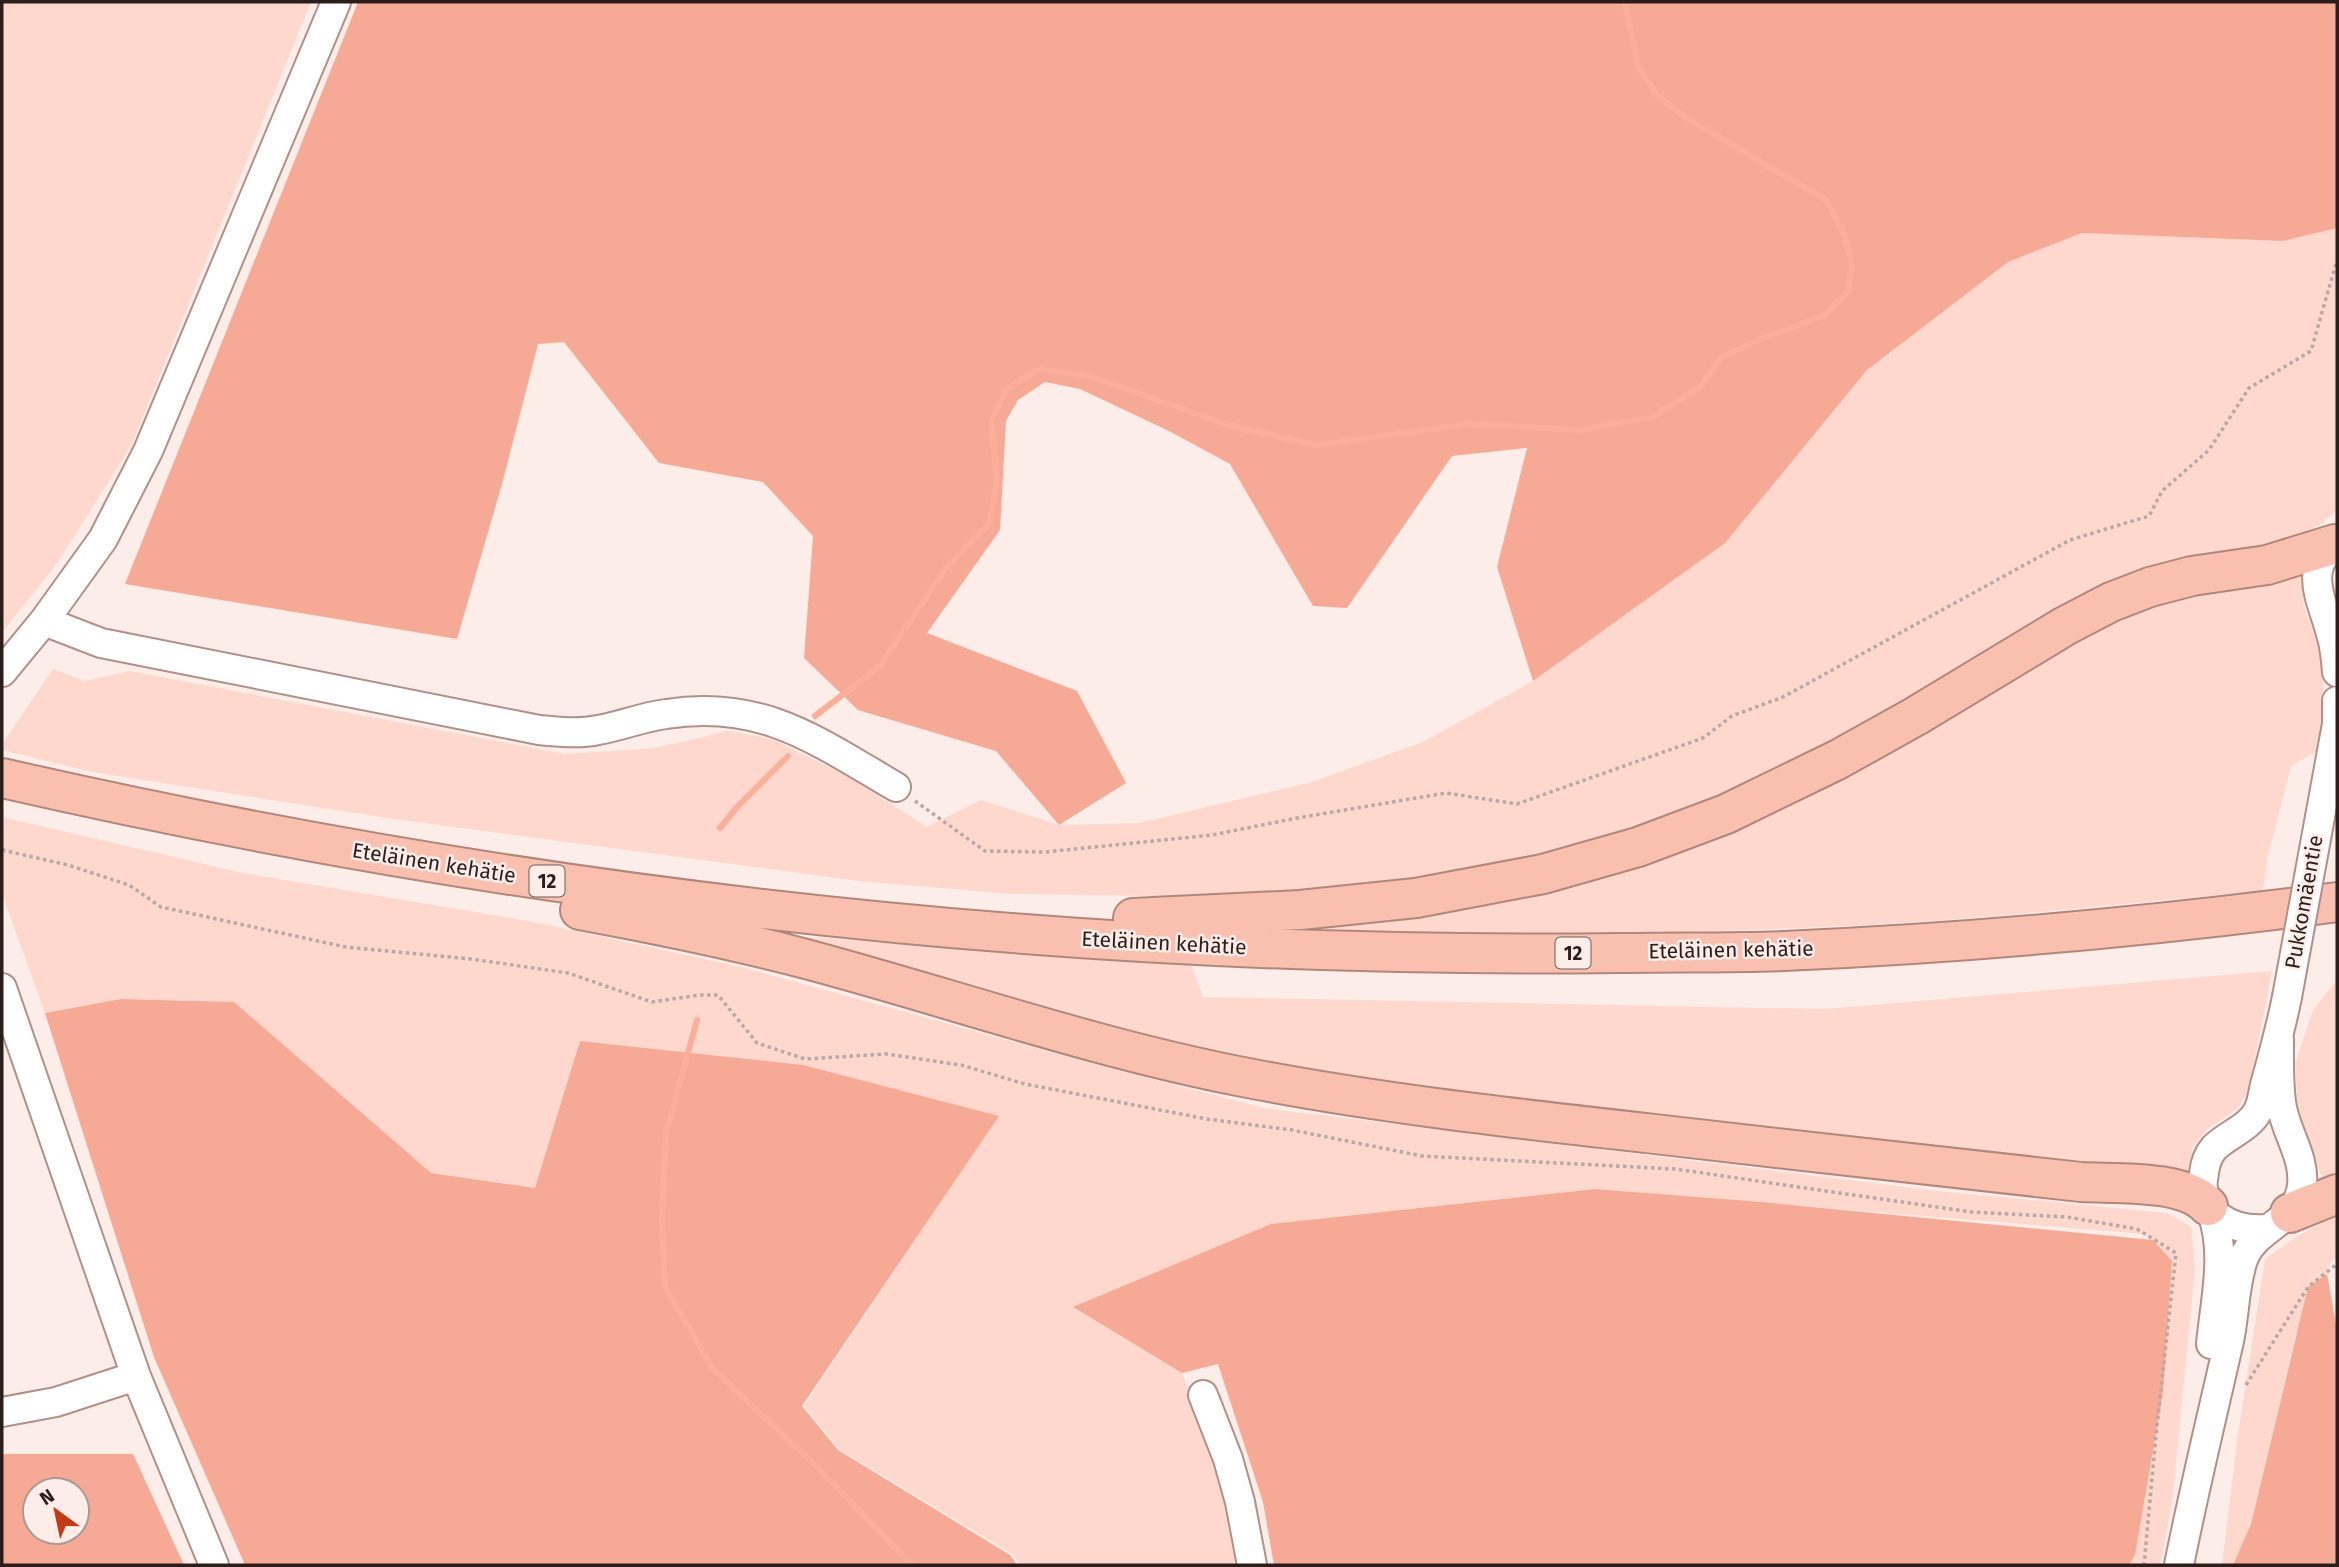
<svg xmlns="http://www.w3.org/2000/svg" width="2339" height="1567" viewBox="0 0 2339 1567" font-family="'Fira Sans',sans-serif">
	<style>
		.green { fill: #fed8cd }
		.forest { fill: #f6aa96; fill-rule: evenodd }
		.lines { fill: none; stroke-linecap: round; stroke-linejoin: round }
		.stream { stroke: #fbaf9a; stroke-width: 6 }
		.minor-casing { stroke: #b19087; stroke-width: 32 }
		.highway-casing { stroke: #b1877c; stroke-width: 42 }
		.path { stroke: #b7a9a5; stroke-width: 3.5; stroke-dasharray: 3.5 3.5; stroke-linecap: butt }
		.minor { stroke: #fff; stroke-width: 28 }
		.highway { stroke: #f9c0b0; stroke-width: 38 }
		.minor-bridge-casing { stroke: #b19087; stroke-width: 32; stroke-linecap: butt }
		.minor-bridge { stroke: #fff; stroke-width: 28 }
		.labels { text-anchor: middle; dominant-baseline: central; stroke-width: 5; stroke-linejoin: round; paint-order: stroke }
		.shield { fill: #fcede9; stroke: #6a5c58; stroke-width: 2 }
		.shield-label { font-size: 19px; font-weight: bold; fill: #2b1e1a }
		.street-label { font-size: 21px; fill: #2b1e1a; stroke: #fcede9 }
	</style>
	<rect width="100%" height="100%" fill="#fcede9"/>
	<!-- green -->
	<path class="green" d="M2,2h309l-180,444 -75,119 -54,67z
		M2337,228v282l-16,14 -49,26 -436,192 -191,87 -69,19 -145,31 -210,18 -210,-3 -152,-13 -472,-63 -295,-46 -90,-22v-6l51,-75 32,12 45,-10 435,83 90,-6 73,-17 44,8 75,37 80,51 54,-27 78,25 80,-2 173,-41 111,-40 110,-61 192,-138 142,-173 141,-108 73,-29 202,8z
		M2302,576l1,28 13,36 6,25 3,43 -6,42 -28,16 -24,94 -4,31c-102,9 -205,20 -307,28 -210,15 -421,18 -631,10l4,-8 253,-46 501,-244 67,-29 57,-13z
		M2,817l241,56 296,50 202,44 346,95 177,46 674,83 229,22 24,14 4,42 -23,235 -12,61h-31l6,-10 37,-293 -28,-28 -549,-45 -324,35 -197,84 108,65 42,113 16,79h-220l-6,-10 -175,-106 -35,-43 194,-290 -195,-51 -223,-24 -44,147 -105,-15 -197,-171 -113,-3 -76,14 -43,-119z
		M803,937l388,28 12,32 622,12 447,-38 -24,121 -10,16 -31,21 -14,18 -7,30 -101,-6 -793,-97 -494,-129z
		M2337,980v201l-13,3 -26,-73 -3,-48 18,-53z
		M2337,1215v43l-4,1 -38,79 -44,186 -18,41h-11l15,-124 28,-182 34,-24z"/>
	<!-- forest -->
	<path class="forest" d="M358,2h1979v226l-54,13 -201,-8 -74,29 -141,108 -142,173 -192,138 -36,-114 30,-119 -75,8 -105,152 -34,-2 -83,-142 -61,-33 -89,-42 -35,-7 -27,18 -12,21 -6,109 -73,103 150,58 49,92 -67,42 -63,-74 -138,-41 -54,-52 9,-122 -50,-54 -104,-19 -95,-121 -26,2 -36,140 -45,155 -332,-55z
		M121,999l113,3 197,171 104,15 45,-147 223,24 196,51 -197,290 36,44 172,105 7,10h-772l-91,-208 -109,-344z
		M1595,1189l166,13 392,38 19,21 -9,131 -28,163 -6,10h-855l-11,-63 -45,-138 -36,9 -109,-66 198,-83z
		M2327,1274l10,56v235h-104l18,-41 57,-237z
		M2,1454h131l51,111h-182zM77,1490v42h-42v-42z"/>
	<g class="lines">
		<!-- stream -->
		<path class="stream" d="M815,716l65,-50 66,-98 43,-44 8,-43 -6,-60 16,-32 32,-20 50,7 142,50 85,19 153,-21 111,6 73,-13 47,-30 21,-29 38,-18 66,-25 23,-24 4,-26 -8,-32 -18,-33 -141,-83 -28,-22 -19,-29 -13,-64
			M720,828l17,-21 51,-51
			M697,1020l-31,113 -4,88 3,66 48,82 99,93 100,103"/>
		<defs>
			<path id="minor" d="M2337,542c-35,28 -15,57 -6,92 4,12 5,25 6,38
				M44,621l57,22 438,87c20,2 40,4 59,0 23,-4 45,-13 68,-16 97,-15 151,27 230,73
				M2,672l42,-51 59,-82 45,-88 188,-449
				M2337,724v-23
				M2,988l134,388 78,189
				M2267,1229c-35,3 -72,-16 -63,-56 1,-9 4,-18 10,-25 14,-14 34,-19 44,-37 4,-8 5,-18 7,-26 8,-29 16,-58 22,-88
				M2211,1344c4,-43 16,-90 1,-131
				M1203,1395l25,64 12,43 12,63
				M2,1412l54,-10 80,-26
				M2179,1565c15,-75 33,-149 50,-224 6,-27 5,-58 15,-84 13,-31 55,-36 58,-72 3,-27 -15,-51 -20,-77 -4,-23 -3,-46 -3,-69"/>
			<path id="highway" d="M2,778c530,121 1073,182 1617,175 55,-1 110,0 165,-2 185,-8 370,-25 553,-49
				M580,910c76,14 151,29 226,49 146,39 288,89 437,118 133,26 269,41 403,56 145,16 290,34 435,49 36,2 102,-3 127,24
				M1133,918l167,-8 116,-12 127,-24 95,-27 88,-33 111,-54 79,-44 149,-90 46,-24 39,-15 42,-11 75,-11 68,-21
				M2290,1213l47,-19"/>
		</defs>
		<!-- minor casing -->
		<use href="#minor" class="minor-casing"/>
		<!-- highway casing -->
		<use href="#highway" class="highway-casing"/>
		<!-- path -->
		<path class="path" d="M915,801l70,50 60,1 167,-17 85,-17 149,-25 71,11 186,-66 29,-22 51,-19 287,-157 79,-24 13,-25 47,-41 40,-62 62,-37 26,-91
			M2,850l66,15 61,20 32,22 185,40 125,12 97,14 84,29 48,-7h18l39,48 48,16 81,-5 75,11 64,19 182,35 85,11 130,26 253,13 296,43 96,5 70,12 39,24 -20,182 -12,130
			M2246,1385l62,-98 29,-23"/>
		<!-- minor -->
		<use href="#minor" class="minor"/>
		<!-- highway -->
		<use href="#highway" class="highway"/>
		<defs>
			<path id="minor-bridge" d="M2287,997l50,-273"/>
		</defs>
		<!-- minor-bridge casing -->
		<use href="#minor-bridge" class="minor-bridge-casing"/>
		<!-- minor-bridge -->
		<use href="#minor-bridge" class="minor-bridge"/>
	</g>
	<g class="labels">
		<!-- shield labels -->
		<g class="shield">
			<rect x="529.5" y="865.5" width="35" height="31" rx="5"/>
			<rect x="1555.5" y="937.5" width="35" height="31" rx="5"/>
		</g>
		<g class="shield-label">
			<text x="547" y="881">12</text>
			<text x="1573" y="953">12</text>
		</g>
		<!-- street labels -->
		<g class="street-label">
			<text transform="translate(434 863) rotate(9)">Eteläinen kehätie</text>
			<text transform="translate(2304 902) rotate(-80)">Pukkomäentie</text>
			<text transform="translate(1164 943) rotate(3)">Eteläinen kehätie</text>
			<text transform="translate(1731 950) rotate(-1)">Eteläinen kehätie</text>
		</g>
	</g>
	<!-- border -->
	<rect width="2339" height="1567" fill="none" stroke="#2b1e1a" stroke-width="7"/>
	<!-- north arrow -->
	<g transform="translate(56 1511) rotate(327)"><circle r="33" fill="#fcede9" stroke="#a89a96" stroke-width="2"/>
	<path d="M0-5L12 26L0 18L-12 26Z" fill="#c43b13"/>
	<text y="-10" font-size="19" font-weight="bold" text-anchor="middle" fill="#2b1e1a">N</text>
	</g>
</svg>
